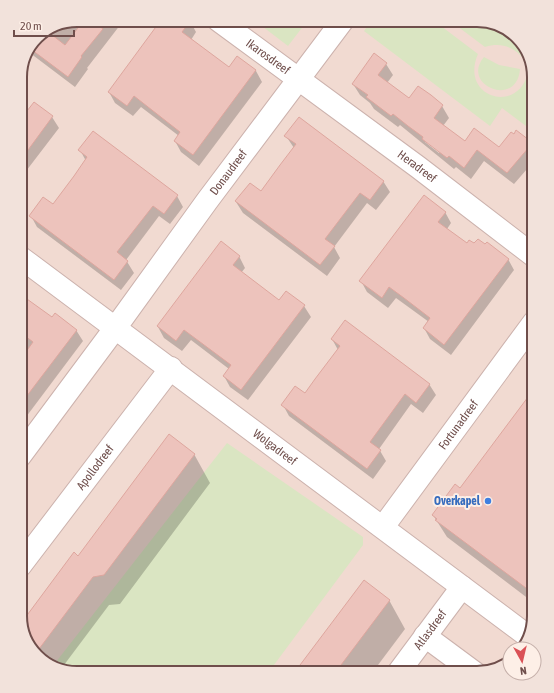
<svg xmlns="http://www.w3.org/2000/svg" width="554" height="693" viewBox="0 0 554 693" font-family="'Asap Condensed',sans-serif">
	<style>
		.residential { fill: #f1dad1 }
		.green { fill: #dae5c2 }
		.shadow { fill: #0003; fill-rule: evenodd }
		.building { fill: #edc3bc; stroke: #dea69e }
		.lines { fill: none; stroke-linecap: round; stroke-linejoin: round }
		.minor-casing { stroke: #ccb2ad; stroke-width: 24 }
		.minor { stroke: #fff; stroke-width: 22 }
		.shop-dot { fill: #3f7fe0; stroke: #fdefe7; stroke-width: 1.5 }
		.labels { text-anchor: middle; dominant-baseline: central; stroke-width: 4; stroke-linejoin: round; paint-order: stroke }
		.street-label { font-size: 12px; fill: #6f4e4b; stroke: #fdefe7 }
		.shop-label { font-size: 12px; font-weight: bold; fill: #366cbe; stroke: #fdefe7; text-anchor: end }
		.rim { fill: none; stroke: #6f4e4b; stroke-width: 2 }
	</style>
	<rect width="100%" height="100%" fill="#faeae2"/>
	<!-- residential -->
	<path class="residential" d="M77,20h403l25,8 19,17 10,32v539l-6,25 -7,8h-11l-1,14 -32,10h-400l-25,-6 -22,-19 -10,-32v-543l19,-39z"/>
	<!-- green -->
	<path class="green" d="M254,20h54l-20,26z
		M372,20h61l45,34c-19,44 41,61 50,18h5l1,60 -32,-24 -12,18 -126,-95z
		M449,20c28,0 56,0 74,24 4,5 5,13 7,18 -5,-1 -7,-4 -10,-7 -10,-10 -22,-12 -35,-8z
		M484,57l15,8 21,4c-3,40 -60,16 -36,-12z
		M227,443l136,94v8l-95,128h-191l-25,-6z"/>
	<!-- shadow -->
	<path class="shadow" d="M77,20h47l-37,48 1,1 -13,18 -45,-34 9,-19z
		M190,21l6,11 -5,8 38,28 8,-11 19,14 6,11 -63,84 -18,-14 -6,-11 4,-5 -38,-29 -8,9 -18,-13 -6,-11z
		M386,64l7,11 -6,8 22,17 33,6 7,12 -6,8 22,16 35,6 16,-16 16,12 2,3v14l-20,23 -30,-23 -13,18 -15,-12 -2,2 -54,-44 -2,2 -24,-18 -4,-6 -10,-8 -7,-11zM425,140l15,11 -1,2 -14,-11z
		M20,107l7,5 25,5 7,11 -39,51z
		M286,136l97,45 7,11 -14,18 -9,-7 -33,44 6,11 -13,18 -84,-63 -7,-11 25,-10 33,-44z
		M80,150l97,46 6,11 -13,17 -11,-8 -33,44 8,13 -13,17 -84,-63 -6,-11 22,-10 33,-45z
		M445,212l6,11 -4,6 20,15 7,1 34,14 6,11 -63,85 -21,-16 -6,-11 5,-6 -33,-24 -8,10 -21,-16 -6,-11z
		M239,256l6,12 -4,5 39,29 24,4 7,11 -63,83 -18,-13 -6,-11 5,-7 -38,-29 -9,11 -18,-13 -6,-11z
		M20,295l32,24 24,11 7,11 -63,84z
		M332,339l97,45 7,11 -13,18 -12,-9 -32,45 7,12 -13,18 -84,-63 -6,-11 22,-11 33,-44z
		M534,391v212l-87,-66 -14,-22 27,-26z
		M194,454l16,29 -90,121 -11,1 -48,64 -9,-2 -22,-19 -8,-25 52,-69 4,3z
		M389,600l16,29 -33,44h-76z"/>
	<!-- building -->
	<path class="building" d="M84,20h8l11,9 -22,27 1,1 -14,20 -36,-27 7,-16 8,-3 18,14z
		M161,20h30l-9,12 47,35 8,-11 19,14 -63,85 -19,-14 6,-9 -46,-36 -7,10 -19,-14z
		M374,53l13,10 -9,12 31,23 9,-12 13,9 12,10 -9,13 31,23 9,-13 25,19 12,-15 3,2 2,-4 13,10 -2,3 3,3 -23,27 -30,-23 -13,18 -15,-12 -2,2 -25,-19 1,-2 -15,-11 -15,-12 -2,2 -25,-19 2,-2 -16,-11z
		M34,102l19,14 -33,45v-41z
		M299,117l85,64 -14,19 -10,-7 -35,46 10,7 -15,19 -85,-64 15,-18 11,8 19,-26 16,-21 -12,-8z
		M93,131l85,64 -14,19 -11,-8 -36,46 11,9 -14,19 -85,-64 14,-19 10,7 21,-28 13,-19 -9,-7z
		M424,195l22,17 -8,10 29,21 2,-3 5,3 4,-4 7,5 2,-2 22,17 -65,86 -21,-17 7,-10 -26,-20 -15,-11 -7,11 -23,-17z
		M221,241l19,15 -7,9 46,35 7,-9 19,14 -64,85 -18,-14 8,-11 -47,-35 -8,11 -19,-15z
		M20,294l32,23 3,-4 22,17 -57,75v-45l13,-18 -13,-10z
		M345,320l85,64 -14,19 -11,-9 -35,48 11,8 -14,19 -86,-64 14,-19 10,7 10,-14 25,-33 -9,-7z
		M534,389v205l-99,-74 2,-1 -5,-4 23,-31 5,4z
		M169,434l26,20 -91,121 -11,2 -57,76 -6,-5 -8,-26 52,-70 4,4z
		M364,580l26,20 -55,73h-41z"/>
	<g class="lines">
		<defs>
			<g id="minor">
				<path id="s1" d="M218,20l200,147 116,89"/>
				<path id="s2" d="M20,257l509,380"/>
				<path id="s3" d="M20,456l96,-129 91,-126 136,-181"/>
				<path id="s4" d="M383,527l151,-205"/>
				<path id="s5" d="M20,566l151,-198"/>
				<path d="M425,636l50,37"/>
				<path id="s6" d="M398,673l64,-86"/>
			</g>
		</defs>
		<!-- minor casing -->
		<use href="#minor" class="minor-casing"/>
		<!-- minor -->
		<use href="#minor" class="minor"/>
	</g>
	<!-- markers -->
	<circle class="shop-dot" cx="488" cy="501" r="4"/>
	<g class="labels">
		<!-- street labels -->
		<g class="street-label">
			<text stroke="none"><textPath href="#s1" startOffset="62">Ikarosdreef</textPath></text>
			<text stroke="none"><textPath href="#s1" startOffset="247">Heradreef</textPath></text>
			<text stroke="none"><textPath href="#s3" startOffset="352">Donaudreef</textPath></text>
			<text stroke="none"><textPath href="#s4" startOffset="127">Fortunadreef</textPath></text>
			<text stroke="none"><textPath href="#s2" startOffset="318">Wolgadreef</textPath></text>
			<text stroke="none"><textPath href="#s5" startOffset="124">Apollodreef</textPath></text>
			<text stroke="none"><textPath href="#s6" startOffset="54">Atlasdreef</textPath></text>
		</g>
		<!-- shop labels -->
		<g class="shop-label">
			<text x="480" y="501">Overkapel</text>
		</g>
	</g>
	<!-- crop -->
	<path d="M0 0H554V693H0ZM77 27H477A50 50 0 0 1 527 77V616A50 50 0 0 1 477 666H77A50 50 0 0 1 27 616V77A50 50 0 0 1 77 27Z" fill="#f2e2db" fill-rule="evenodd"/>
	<path class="rim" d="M77 27H477A50 50 0 0 1 527 77V616A50 50 0 0 1 477 666H77A50 50 0 0 1 27 616V77A50 50 0 0 1 77 27Z"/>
	<!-- north arrow -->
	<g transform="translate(522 661) rotate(172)"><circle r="19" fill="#fdefe7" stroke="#c4afa9"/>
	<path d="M0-3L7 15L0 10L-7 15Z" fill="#da5156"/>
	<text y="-6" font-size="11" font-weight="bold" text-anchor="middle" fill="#6f4e4b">N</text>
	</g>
	<!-- scale -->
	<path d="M14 30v6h60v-6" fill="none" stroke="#6f4e4b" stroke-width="2"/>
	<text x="20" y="30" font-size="12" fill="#6f4e4b" stroke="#fdefe7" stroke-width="3" paint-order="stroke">20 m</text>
</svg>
